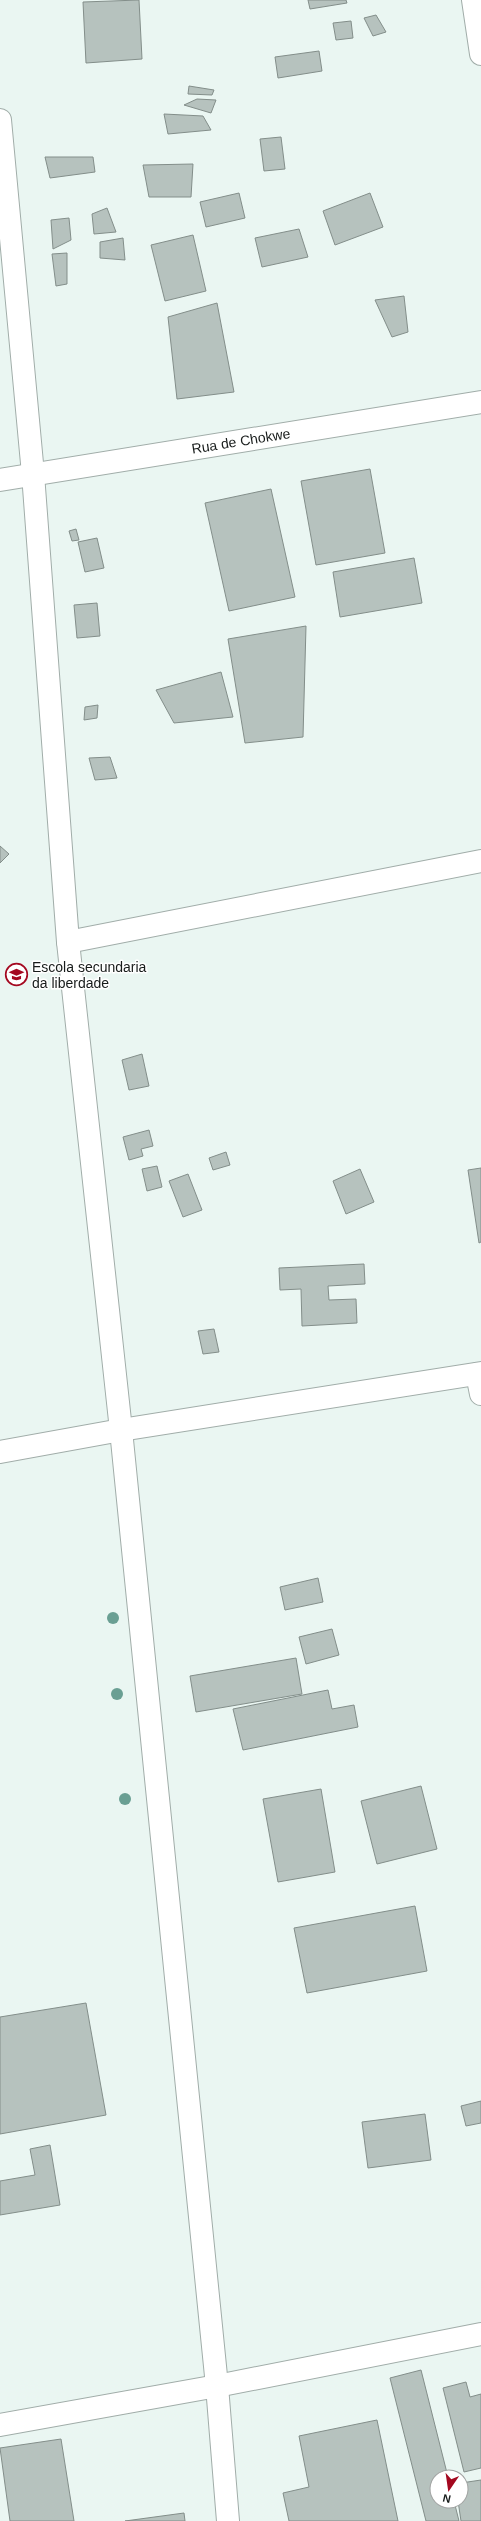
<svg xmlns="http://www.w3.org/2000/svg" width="481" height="2521" viewBox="0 0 481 2521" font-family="Arial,sans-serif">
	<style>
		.building { fill: #b6c2be; stroke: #838e8a }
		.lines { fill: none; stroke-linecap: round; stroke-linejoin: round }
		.minor-casing { stroke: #a1ada9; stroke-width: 24 }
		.minor { stroke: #fff; stroke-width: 22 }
		.tree { fill: #6a9f93 }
		.labels { text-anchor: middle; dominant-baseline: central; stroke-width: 3; stroke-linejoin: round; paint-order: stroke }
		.street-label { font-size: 14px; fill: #171b1a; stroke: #fff }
		.poi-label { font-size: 14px; fill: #171b1a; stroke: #fff; text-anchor: start }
	</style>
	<rect width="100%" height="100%" fill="#eaf6f2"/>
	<!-- building -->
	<path class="building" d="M139,0l3,59 -56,4 -3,-61z
		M308,0h38l1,3 -37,6z
		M376,15l10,17 -13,4 -9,-18z
		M351,21l2,17 -17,2 -3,-17z
		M319,51l3,20 -44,7 -3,-21z
		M189,86l25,4 -2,5 -24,-1z
		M197,99l19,1 -5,13 -27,-8z
		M164,114l39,2 8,14 -43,4z
		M281,137l4,32 -21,2 -4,-32z
		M45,157h48l2,15 -45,6z
		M193,164l-2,33h-42l-6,-32z
		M239,193l6,25 -39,9 -6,-25z
		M370,193l13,34 -48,18 -12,-34z
		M107,208l9,24 -22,2 -2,-20z
		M69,218l2,22 -18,9 -2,-29z
		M299,229l9,28 -46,10 -7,-29z
		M193,235l13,56 -41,10 -14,-56z
		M123,238l2,22 -25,-2v-16z
		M67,253v31l-11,2 -4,-32z
		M404,296l4,36 -16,5 -17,-37z
		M217,303l17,89 -57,7 -9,-82z
		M370,469l15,84 -69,12 -15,-84z
		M271,489l24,108 -66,14 -24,-108z
		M76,529l3,11 -7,1 -3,-10z
		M97,538l7,30 -19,4 -7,-30z
		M414,558l8,45 -82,14 -7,-45z
		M97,603l3,33 -23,2 -3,-33z
		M306,626l-3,111 -58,6 -17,-104z
		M221,672l12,45 -59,6 -18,-33z
		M98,705l-1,13 -13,2 1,-13z
		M110,757l7,21 -22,2 -6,-22z
		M0,846l9,8 -9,9z
		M142,1054l7,32 -20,4 -7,-30z
		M149,1130l4,16 -12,3 2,7 -14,4 -6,-23z
		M226,1152l4,13 -17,5 -4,-12z
		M157,1166l5,21 -15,4 -5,-22z
		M481,1168v74l-2,1 -11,-73z
		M360,1169l14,33 -28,12 -13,-33z
		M188,1174l14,36 -19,7 -14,-36z
		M364,1264l1,20 -37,2 1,14 27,-1 1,24 -55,3 -1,-37 -21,1 -1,-22z
		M214,1329l5,23 -16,2 -5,-23z
		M318,1578l5,24 -38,8 -5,-23z
		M332,1629l7,26 -33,9 -7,-27z
		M296,1658l6,36 -106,18 -6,-36z
		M328,1690l4,19 22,-4 4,22 -115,23 -10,-41z
		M421,1786l16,63 -60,15 -16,-63z
		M321,1789l14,83 -57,10 -15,-83z
		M415,1906l12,65 -120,22 -13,-65z
		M86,2003l20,112 -106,19v-117z
		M481,2101v22l-15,3 -5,-20z
		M425,2114l6,46 -63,8 -6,-46z
		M50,2145l10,60 -60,10v-34l35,-6 -5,-26z
		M421,2370l27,107h-11v24h17l5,20h-33l-36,-143z
		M466,2382l4,15 11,-3v74l-17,4 -21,-84z
		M377,2420l21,101h-109l-6,-28 26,-6 -10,-51z
		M61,2439l13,82h-64l-10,-73z
		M481,2480v41h-20l-3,-20h3v-18z
		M184,2513l1,8h-60z"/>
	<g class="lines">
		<defs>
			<g id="minor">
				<path d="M473,0l8,54"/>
				<path d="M0,120l33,354 35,468 53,488 96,956 11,135"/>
				<path id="s1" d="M0,480l481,-78"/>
				<path d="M68,942l413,-81"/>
				<path d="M477,1374l4,20"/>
				<path d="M0,1452l121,-22 360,-57"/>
				<path d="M0,2425l217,-39 264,-52"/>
			</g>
		</defs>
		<!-- minor casing -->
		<use href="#minor" class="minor-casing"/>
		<!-- minor -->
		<use href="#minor" class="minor"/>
	</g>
	<!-- trees -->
	<g class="tree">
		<circle cx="113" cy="1618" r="6"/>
		<circle cx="117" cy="1694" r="6"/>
		<circle cx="125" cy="1799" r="6"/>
	</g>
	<!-- icons -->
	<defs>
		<symbol id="school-ring" viewBox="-11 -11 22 22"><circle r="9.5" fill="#fff" stroke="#a40820" stroke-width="1.5"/><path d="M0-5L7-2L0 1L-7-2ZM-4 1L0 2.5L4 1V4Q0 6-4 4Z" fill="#a40820"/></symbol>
	</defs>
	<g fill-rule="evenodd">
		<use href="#school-ring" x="4" y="962" width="25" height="25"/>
	</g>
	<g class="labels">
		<!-- street labels -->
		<g class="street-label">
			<text stroke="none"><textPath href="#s1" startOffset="244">Rua de Chokwe</textPath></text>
		</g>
		<!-- poi labels -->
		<g class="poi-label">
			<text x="32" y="967">Escola secundaria<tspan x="32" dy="16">da liberdade</tspan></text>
		</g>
	</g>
	<!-- north arrow -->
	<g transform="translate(449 2489) rotate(193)"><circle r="19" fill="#ffffff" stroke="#a2a4a3"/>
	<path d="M0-3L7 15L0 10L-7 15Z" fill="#a40820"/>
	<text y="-6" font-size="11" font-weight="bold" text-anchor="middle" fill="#171b1a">N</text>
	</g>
</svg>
